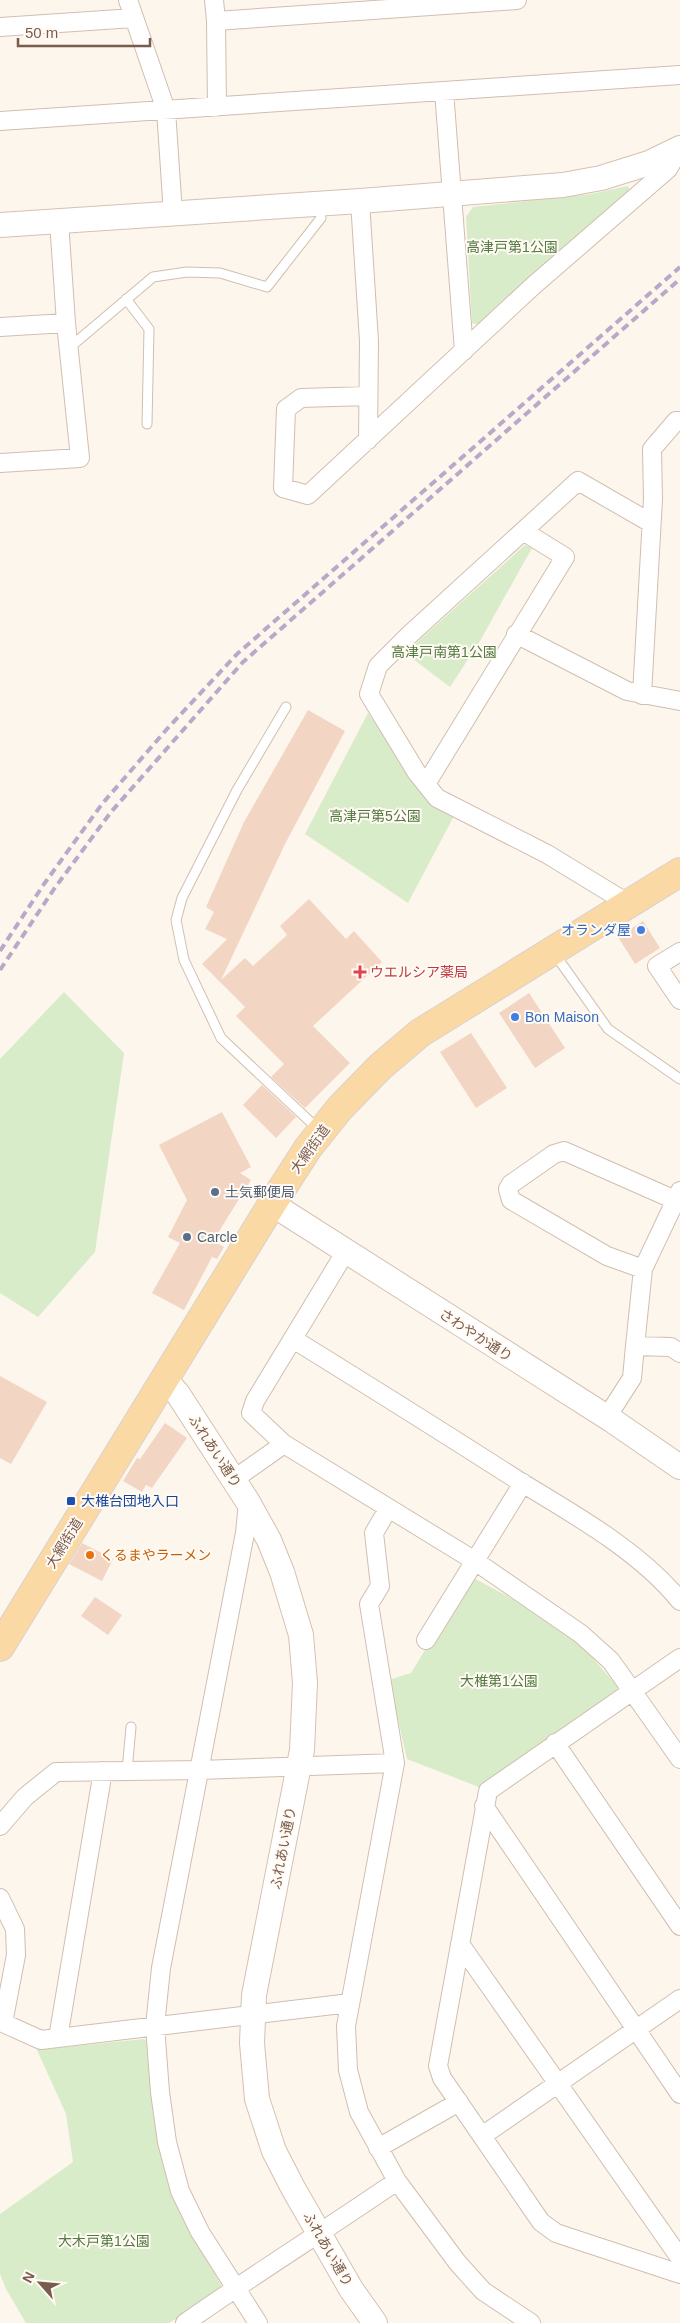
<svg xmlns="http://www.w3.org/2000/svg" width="680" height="2323" viewBox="0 0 680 2323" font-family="Helvetica,'Noto Sans JP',sans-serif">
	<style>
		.green { fill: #d8ecc9 }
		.building { fill: #f3d5c3 }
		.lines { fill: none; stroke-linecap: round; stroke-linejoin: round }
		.lane-casing { stroke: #d1beb0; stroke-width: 11 }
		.street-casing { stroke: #d1beb0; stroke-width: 20 }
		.secondary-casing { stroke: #d6c0b0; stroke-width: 26 }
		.primary-casing { stroke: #dad1cd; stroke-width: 30 }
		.lane { stroke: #fff; stroke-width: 9 }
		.street { stroke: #fff; stroke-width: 18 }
		.secondary { stroke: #fff; stroke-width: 24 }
		.primary { stroke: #fbd9a5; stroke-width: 28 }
		.rail { stroke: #b9a8c9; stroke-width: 4; stroke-dasharray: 8 5; stroke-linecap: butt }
		.shop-dot { fill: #3f7fe0; stroke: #fffaf3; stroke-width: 2 }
		.health-dot { fill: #e0444e; stroke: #fffaf3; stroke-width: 2 }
		.service-dot { fill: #5c6f8a; stroke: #fffaf3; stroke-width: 2 }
		.transit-dot { fill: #1a4fb4; stroke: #fffaf3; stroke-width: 2 }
		.food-dot { fill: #e8710a; stroke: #fffaf3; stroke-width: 2 }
		.labels { text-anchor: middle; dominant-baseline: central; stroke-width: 4; stroke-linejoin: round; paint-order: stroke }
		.park-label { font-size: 14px; fill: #537a41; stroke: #fffaf3 }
		.shop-label { font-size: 14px; fill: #366cbe; stroke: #fffaf3; text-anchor: end }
		.health-label { font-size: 14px; fill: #be3a42; stroke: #fffaf3; text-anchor: start }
		.street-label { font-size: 14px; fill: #7a5c4d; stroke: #fffaf3 }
		.service-label { font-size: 14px; fill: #4e5e75; stroke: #fffaf3; text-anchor: start }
		.transit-label { font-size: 14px; fill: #164399; stroke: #fffaf3; text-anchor: start }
		.food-label { font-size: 14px; fill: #c56008; stroke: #fffaf3; text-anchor: start }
	</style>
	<rect width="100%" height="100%" fill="#fdf6ec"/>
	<!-- green -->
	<path class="green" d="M628,186l4,13 -146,128 -14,-4 -6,-106 7,-10 118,-13z
		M525,545l7,3 -52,93 -30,46 -45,-34z
		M368,713l61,85 26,16 -47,89 -103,-69z
		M64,992l60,61 -29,199 -57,65 -38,-24v-234z
		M470,1576l80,43 41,37 27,31 -2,8 -132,94 -77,-30 -18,-79 22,-7z
		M144,2039l5,5 33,168 39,73 -2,7 -50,31h-143l-20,-34 -6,-15v-60l73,-52 -7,-48 -29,-64z"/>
	<!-- building -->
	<path class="building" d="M308,710l37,21 -60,113 -64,136 24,-22 8,8 34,-31 -7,-9 29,-27 37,40 8,-8 28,31 -69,64 37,37 -45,45 -34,-31 13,-13 -48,-48 9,-9 -43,-43 25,-25 -22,-10 9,-17 -8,-5 38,-85z
		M643,921l17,27 -25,16 -17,-27z
		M529,993l36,55 -30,20 -36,-55z
		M471,1033l36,55 -31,20 -36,-56z
		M262,1085l34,32 -20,21 -33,-33z
		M222,1112l29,55 -11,6 11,7 -38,61 11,6 -7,12 -5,-2 -28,53 -32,-17 28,-50 -12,-6 19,-37 -28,-55z
		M0,1376l47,26 -36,62 -11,-6z
		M165,1423l22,15 -35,50 -6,-3 -4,7 -19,-11 14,-23 3,1z
		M82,1543l31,16 -11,22 -33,-17z
		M95,1597l27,18 -14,20 -27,-19z"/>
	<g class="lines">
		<defs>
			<path id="lane" d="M126,299l23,30 -2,95
				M69,348l84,-71 34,-5 33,1 47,14 54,-69 -2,-13
				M286,707l-49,83 -55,108 -6,22 8,40 37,78 98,92
				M554,953l54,76 72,50
				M127,1771l4,-44"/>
			<path id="street" d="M128,0l38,110 7,104
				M214,0l2,21 1,86
				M216,21l301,-21
				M0,27l134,-9
				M444,91l20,260
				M0,121l680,-46
				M360,201l9,140 -1,99
				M0,327l66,-4
				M368,396l-67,2 -15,11 -3,79 25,7 225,-209 135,-117 12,-21
				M0,463l80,-5 -14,-135 -7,-102
				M516,634l111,57 53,10
				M642,695l11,-196 -1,-50 24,-28h4
				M426,784l139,-227 -42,-26
				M629,904l-82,-50 -110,-56 -20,-25 -48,-79 9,-28 29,-29 171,-156 73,42
				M680,952l-23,14 23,34
				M643,1269l-36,-13 -96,-56 -3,-11 3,-5 43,-30 10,-3 111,49
				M293,1339c76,47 151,94 226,142 54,33 121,70 161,120
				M635,1346l8,-77 37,-78
				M607,1417l25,-39 3,-32 36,1 9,6
				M284,1444l-33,-31 4,-12 91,-150
				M233,1480l51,-36 191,117 106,73 30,27 69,98
				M248,1502l-3,31 -84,435 -6,58 5,66 7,50 13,49 20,41 58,91
				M388,1509l-14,24 6,53 -11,18 26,159 -49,263 2,44 11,42 38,69 60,81 26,29 48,32
				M426,1640l97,-157
				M680,1658l-192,133 -50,275 4,12 99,144 15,11 124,41
				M555,1743l125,183
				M484,1806l196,288
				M0,1826l25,-29 31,-25 144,-2 195,-7
				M0,1898l15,31 1,26 -13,68 38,17 309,-37
				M460,1944l220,314
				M58,2038l45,-267
				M482,2136l198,-137
				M378,2148l81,-46
				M185,2323c70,-49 142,-94 212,-142"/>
			<path id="secondary" d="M0,225l360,-24 203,-16 38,-7 48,-15 31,-15
				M272,1204l341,217 67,46
				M165,1379l13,15 70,108 21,38 13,32 19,63 4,48 -3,67 -48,245 -2,48 5,56 17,52 19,37 58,101 24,34"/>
			<path id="primary" d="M0,1647l272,-443 36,-56 32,-40 40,-41 40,-34 260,-161"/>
		</defs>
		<!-- lane casing -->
		<use href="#lane" class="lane-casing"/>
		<!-- street casing -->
		<use href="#street" class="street-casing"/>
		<!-- secondary casing -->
		<use href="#secondary" class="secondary-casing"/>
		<!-- primary casing -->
		<use href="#primary" class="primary-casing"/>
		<!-- lane -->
		<use href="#lane" class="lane"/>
		<!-- street -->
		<use href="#street" class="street"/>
		<!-- secondary -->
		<use href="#secondary" class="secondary"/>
		<!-- primary -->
		<use href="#primary" class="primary"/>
		<!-- rail -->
		<path class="rail" d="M0,951l44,-67 58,-80 65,-75 70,-75 443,-387
			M0,970l54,-81 57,-77 132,-150 437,-383"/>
	</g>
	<!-- markers -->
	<g class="shop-dot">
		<circle cx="641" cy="930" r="5"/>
		<circle cx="515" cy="1017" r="5"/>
	</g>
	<path class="health-dot" d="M357.5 964.5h5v5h5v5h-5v5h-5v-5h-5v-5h5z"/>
	<g class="service-dot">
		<circle cx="215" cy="1192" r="5"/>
		<circle cx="187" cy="1237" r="5"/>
	</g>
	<rect class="transit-dot" x="66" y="1496" width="10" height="10" rx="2.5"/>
	<circle class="food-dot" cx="90" cy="1555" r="5"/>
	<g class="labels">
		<!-- park labels -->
		<g class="park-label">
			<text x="512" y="247">高津戸第1公園</text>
			<text x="444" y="652">高津戸南第1公園</text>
			<text x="375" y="816">高津戸第5公園</text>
			<text x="499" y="1681">大椎第1公園</text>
			<text x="104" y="2241">大木戸第1公園</text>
		</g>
		<!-- shop labels -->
		<g class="shop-label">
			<text x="631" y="930">オランダ屋</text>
			<text x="525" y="1017" text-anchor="start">Bon Maison</text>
		</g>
		<!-- health labels -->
		<g class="health-label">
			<text x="370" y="972">ウエルシア薬局</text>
		</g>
		<!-- street labels -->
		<g class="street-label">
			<text transform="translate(310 1149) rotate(-54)">大網街道</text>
			<text transform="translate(476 1335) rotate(33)">さわやか通り</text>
			<text transform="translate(215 1451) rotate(57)">ふれあい通り</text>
			<text transform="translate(64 1543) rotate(-58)">大網街道</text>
			<text transform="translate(283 1848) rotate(-79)">ふれあい通り</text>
			<text transform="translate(328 2249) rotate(60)">ふれあい通り</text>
		</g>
		<!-- service labels -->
		<g class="service-label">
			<text x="225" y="1192">土気郵便局</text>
			<text x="197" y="1237">Carcle</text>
		</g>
		<!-- transit labels -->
		<g class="transit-label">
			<text x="81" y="1501">大椎台団地入口</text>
		</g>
		<!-- food labels -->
		<g class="food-label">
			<text x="100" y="1555">くるまやラーメン</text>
		</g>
	</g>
	<!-- north arrow -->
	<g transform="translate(40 2283) rotate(297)" stroke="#fffaf3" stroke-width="4" paint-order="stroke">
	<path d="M0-4L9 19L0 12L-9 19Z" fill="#7a5c4d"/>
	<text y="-8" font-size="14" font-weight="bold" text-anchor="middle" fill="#7a5c4d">N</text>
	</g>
	<!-- scale -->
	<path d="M18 38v8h132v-8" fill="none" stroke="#7a5c4d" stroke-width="2.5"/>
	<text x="25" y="38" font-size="15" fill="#7a5c4d" stroke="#fffaf3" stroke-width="4" paint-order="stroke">50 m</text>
</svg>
